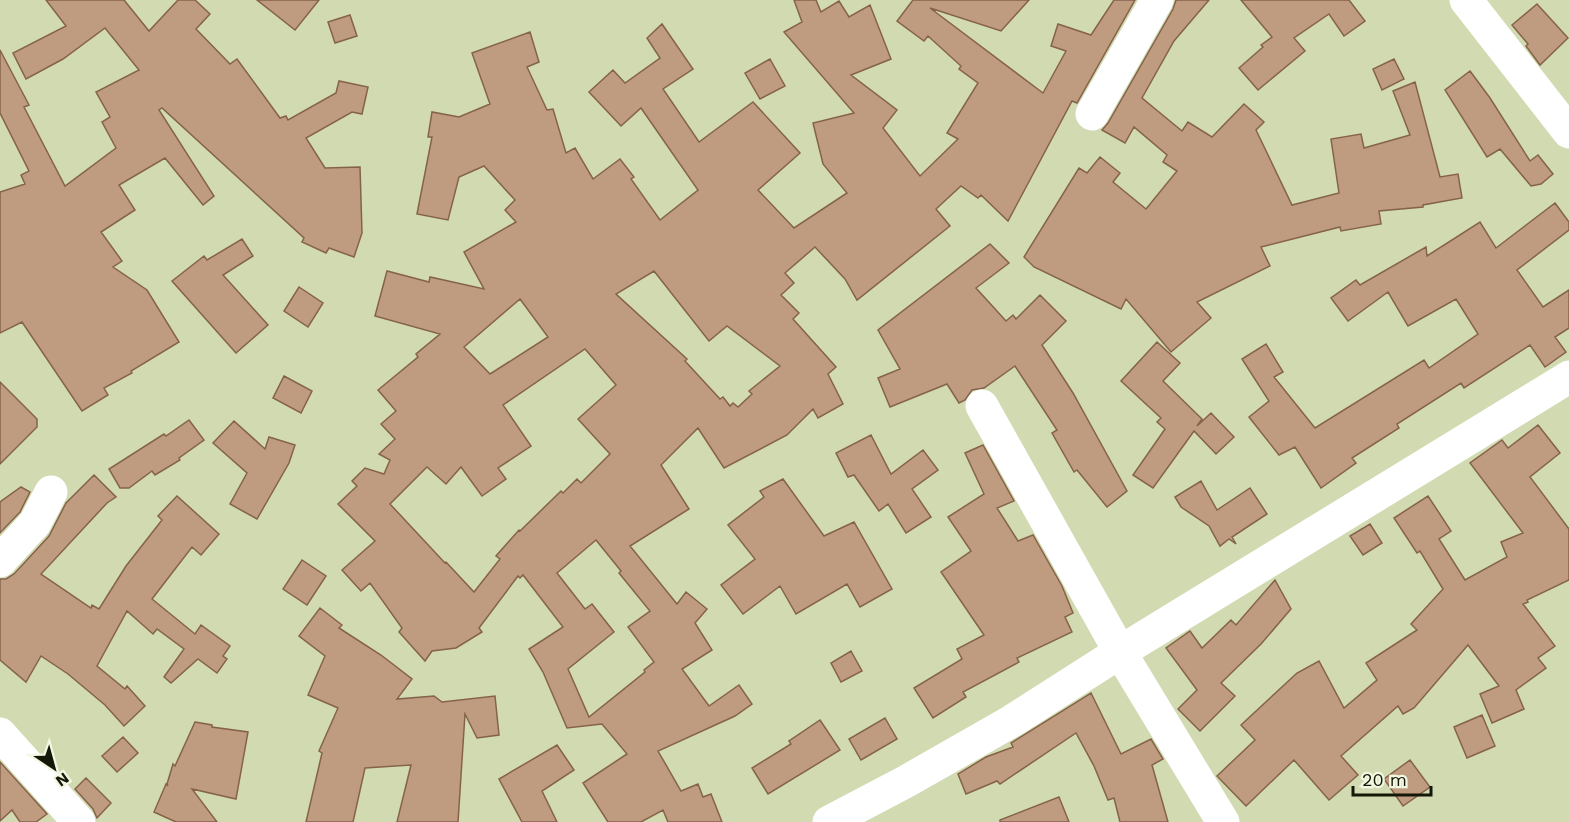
<svg xmlns="http://www.w3.org/2000/svg" width="1569" height="822" viewBox="0 0 1569 822" font-family="'Work Sans',sans-serif">
	<style>
		.building { fill: #bf9b80; stroke: #85634a; stroke-width: 1.5; fill-rule: evenodd }
		.lines { fill: none; stroke-linecap: round; stroke-linejoin: round }
		.minor { stroke: #fff; stroke-width: 33 }
	</style>
	<rect width="100%" height="100%" fill="#d1dab0"/>
	<!-- building -->
	<path class="building" d="M46,0h78l25,31 29,-31h17l15,14 -14,15 34,35 7,-5 43,59 6,-2 2,4 48,-27 3,-12 29,6 -6,27 -10,-2 -46,26 19,30 35,-1 2,66 -8,24 -25,-9 -3,5 -24,-11 2,-4 -142,-130 -3,2 55,86 -11,9 -38,-47 -46,27 16,25 -34,22 21,29 -9,6 34,23 32,52 -48,29 1,2 -28,15 4,7 -26,16 -60,-89 -22,11v-141l25,-8 -4,-9 8,-4 -29,-58v-63l29,55 -5,2 41,79 51,-38 -14,-26 8,-5 -14,-25 43,-22 -34,-42 -42,31 -37,20 -13,-26 53,-27z
		M257,0h62l-24,30z
		M794,0h22l5,12 18,-11 10,16 21,-12 21,54 -40,16 46,35 -14,18 37,48 38,-37 -11,-6 31,-50 -19,-14 2,-3 -33,-30 -4,5 -27,-20 16,-21h116l-28,31 -71,-23 113,85 23,-42 -15,-5 7,-22 33,11 23,-35h21l-58,103 -5,-2 -64,120 -27,-26 -3,3 -17,-12 -25,23 14,17 -93,74 -12,-21 -30,-32 -30,26 9,10 -13,12 18,18 -6,6 43,48 -8,7 15,30 -25,14 -5,-9 -26,26 -63,33 -26,-40 -37,37 28,44 -59,37 47,58 9,-12 21,17 -12,14 17,27 -30,19 27,37 30,-21 13,19 -17,12 -77,35 23,40 17,-7 5,13 8,-3 11,28h-54l-5,-12 -22,12h-33l-25,-39 44,-29 -25,-30 -35,4 -24,-56 -14,-23 34,-22 -40,-52 -3,3 -2,-2 -39,52 3,4 -26,16 -24,3 -7,10 -26,-29 3,-4 -32,-45 -9,8 -19,-21 33,-29 -37,-37 19,-18 -5,-5 13,-13 19,6 6,-14 -11,-6 16,-15 -14,-15 15,-13 -18,-21 40,-33 -2,-3 24,-20 -65,-18 12,-45 42,11 1,-5 54,12 -20,-37 52,-30 -11,-12 10,-10 -31,-34 -25,11 -11,43 -31,-6 15,-77h-4l4,-25 27,5 31,-13 -18,-51 58,-21 9,30 -12,5 20,43 6,-1 13,44 9,-5 18,31 27,-20 14,18 -3,2 29,41 38,-30 -57,-82 -20,18 -32,-34 24,-22 12,13 35,-25 -13,-20 15,-14 31,45 -30,20 36,53 54,-40 47,51 -42,37 36,38 53,-35 -24,-29 -10,-41 41,-10 -70,-81 18,-10zM654,271l55,70 18,-15 53,40 -31,25 3,3 -14,13 -5,-4 -3,3 -7,-9 -3,2 -35,-38 2,-2 -71,-65zM520,299l28,38 -58,37 -26,-27zM585,349l31,36 -38,34 32,35 -29,29 -4,-4 -14,14 -2,-2 -41,40 -1,-1 -23,26 4,3 -26,33 -28,-30 -1,1 -55,-59 37,-37 19,17 15,-17 21,29 24,-17 -8,-11 33,-22 -28,-41zM596,540l25,31 -2,2 31,38 -22,16 26,35 -10,8 1,2 -56,45 -21,-48 46,-37 -22,-28 -7,5 -28,-36z
		M1176,0h33l-35,41 -32,57 40,33 6,-9 24,15 32,-33 20,18 -8,8 36,75 47,-12 -8,-54 30,-5 3,14 46,-13 -17,-44 22,-9 25,95 18,-3 4,24 -39,7v2l-44,4 2,13 -40,7 -1,-4 -79,20 9,19 -73,36 14,16 -40,34 -45,-53 -5,10 -87,-42 -10,-10 55,-89 8,5 13,-16 20,16 -7,9 33,27 31,-38 -14,-9 4,-7 -33,-28 -9,16 -23,-13 6,-7 65,-114z
		M1241,0h108l16,21 -21,15 -15,-22 -35,24 11,13 -47,39 -19,-22 24,-21 -2,-2 11,-8z
		M1537,4l31,34 -28,27 -14,-19 2,-2 -16,-19z
		M350,15l7,21 -22,7 -7,-21z
		M770,59l15,27 -25,13 -15,-26z
		M1394,59l10,20 -22,11 -9,-21z
		M1470,71l20,27 40,63 8,-6 15,19 -12,10 -10,2 -31,-37 -13,8 -42,-67z
		M1555,203l14,19v8l-52,40 26,37 26,-17v38l-14,9 11,15 -21,15 -15,-22 -66,43 -3,-5 -64,41 2,4 -47,30 4,5 -35,25 -26,-41 -16,8 -30,-38 20,-16 -27,-42 24,-15 17,28 -9,5 41,51 109,-68 5,8 49,-34 -22,-35 -48,27 -20,-34 -40,29 -17,-23 25,-18 4,5 66,-38 1,9 53,-34 16,26z
		M242,239l11,17 -30,19 45,50 -32,28 -64,-72 32,-25 3,4z
		M990,244l19,19 -33,25 30,33 7,-6 3,4 24,-24 26,26 -24,24 31,48 54,98 -20,16 -30,-37 -3,2 -22,-39 5,-3 -42,-64 -31,22 -12,2 -7,10 -6,3 -12,-19 -57,23 -12,-29 22,-9 -22,-39z
		M299,287l24,16 -15,24 -24,-16z
		M1157,342l23,21 -17,18 39,38 -5,7 14,-13 23,24 -18,17 -22,-23 -41,57 -20,-13 32,-46 -8,-7 4,-4 -40,-37z
		M284,376l28,15 -11,22 -28,-15z
		M0,382l37,37v8l-37,37z
		M189,420l15,20 -25,18 1,2 -25,15 -3,-4 -23,17h-9l-11,-19 55,-35 2,2z
		M234,421l31,28 4,-12 26,8 -6,18 -32,56 -27,-15 17,-31 -34,-30z
		M1538,425l22,28 -30,24 39,52v51l-42,20 1,2 -5,2 32,42 -17,12 8,10 -30,22 8,19 -32,14 -12,-29 19,-8 -31,-41 -54,63 -11,6 -5,-8 -57,50 17,19 -29,25 -35,-40 -48,46 -29,-30 38,-36 -14,-15 56,-52 22,-12 25,47 33,-28 -11,-17 51,-33 -6,-6 32,-35 -23,-38 -3,2 -23,-35 34,-22 23,35 -12,8 26,41 42,-23 -6,-15 22,-9 -53,-70 32,-23 6,8z
		M871,435l20,39 32,-24 15,20 -26,19 19,28 -25,16 -18,-29 -9,7 -25,-36 -6,2 -12,-24z
		M983,445l31,56 -17,7 21,33 15,-6 29,51 11,27 -8,4 7,15 -55,26 2,4 -56,30 3,5 -33,21 -19,-30 48,-29 -5,-10 27,-14 -43,-63 30,-21 -23,-34 36,-23 -19,-41z
		M94,475l22,22 -9,6 -66,71 50,34 1,-3 7,4 27,-43 36,-46 -4,-4 19,-20 42,38 -18,21 -9,-8 -40,52 43,35 6,-9 29,21 -7,10 4,3 -10,14 -19,-14 -27,24 -7,-6 20,-28 -27,-20 -4,5 -26,-23 -30,55 28,23 2,-3 18,20 -21,20 -19,-21 -37,-31 -27,-18 -15,26 -26,-22v-81h6l8,-5 35,-38 17,-33z
		M783,479l41,57 30,-14 38,67 -32,18 -13,-23 -51,30 -16,-28 -37,28 -22,-29 34,-26 -27,-34 36,-28 -4,-6z
		M1201,481l16,29 33,-22 17,26 -35,23 4,7 -7,-5 -9,7 -11,-20 -28,-19 -6,-10z
		M21,487l9,5 -10,20 -20,21v-31z
		M1370,524l12,19 -19,12 -13,-19z
		M302,560l24,16 -19,29 -24,-16z
		M1275,580l16,29 -30,35 -40,39 14,13 -35,35 -22,-22 19,-19 -31,-42 24,-17 12,17 29,-28 5,5z
		M320,608l22,17 -3,3 42,27 31,24 -15,20 37,-3 8,6 53,-6 4,39 -22,3 -12,-24 -7,108h-61l14,-57 -46,3 -12,54h-47l16,-69 -3,-2 19,-43 -30,-13 17,-39 -26,-20z
		M851,651l11,20 -21,11 -10,-19z
		M1091,693l30,61 30,-15 12,20 -11,6 16,57h-48l-6,-24 -6,2 -14,-34 -18,-33 -76,51 -3,-3 -31,13 -8,-20 28,-17 27,-10 -2,-4z
		M1482,715l13,31 -28,12 -13,-31z
		M885,718l12,21 -36,21 -12,-21z
		M820,720l20,30 -72,44 -16,-26 39,-24 -2,-3z
		M195,722l17,3v2l36,5 -12,67 -44,-10 25,33h-41l-22,-10 12,-28 2,2 -1,-2 6,-20 2,2z
		M123,737l15,16 -21,19 -15,-16z
		M557,745l17,25 -32,21 15,31h-35l-23,-43z
		M1410,760l20,27 -27,19 -19,-27z
		M0,762l47,52 -11,8h-16l-8,-12 -12,11z
		M86,778l25,25 -14,15 -4,-9 -18,-20z
		M1059,797l10,25h-69v-2z"/>
	<g class="lines">
		<!-- minor -->
		<path class="minor" d="M1466,0l103,132
			M1092,114l65,-114
			M982,406l138,246 103,170
			M0,561l35,-38 16,-31
			M0,734l79,88
			M829,822l78,-41 105,-60 108,-69 449,-275"/>
	</g>
	<!-- north arrow -->
	<g transform="translate(54 768) rotate(144)" stroke="#f3f8e3" stroke-width="4.5" paint-order="stroke">
	<path d="M0-4.5L10 22L0 15L-10 22Z" fill="#151809"/>
	<text y="-9" font-size="16" font-weight="bold" text-anchor="middle" fill="#151809">N</text>
	</g>
	<!-- scale -->
	<path d="M1353 786v9h78v-9" fill="none" stroke="#151809" stroke-width="3"/>
	<text x="1362" y="786" font-size="18" fill="#151809" stroke="#f3f8e3" stroke-width="4.5" paint-order="stroke">20 m</text>
</svg>
